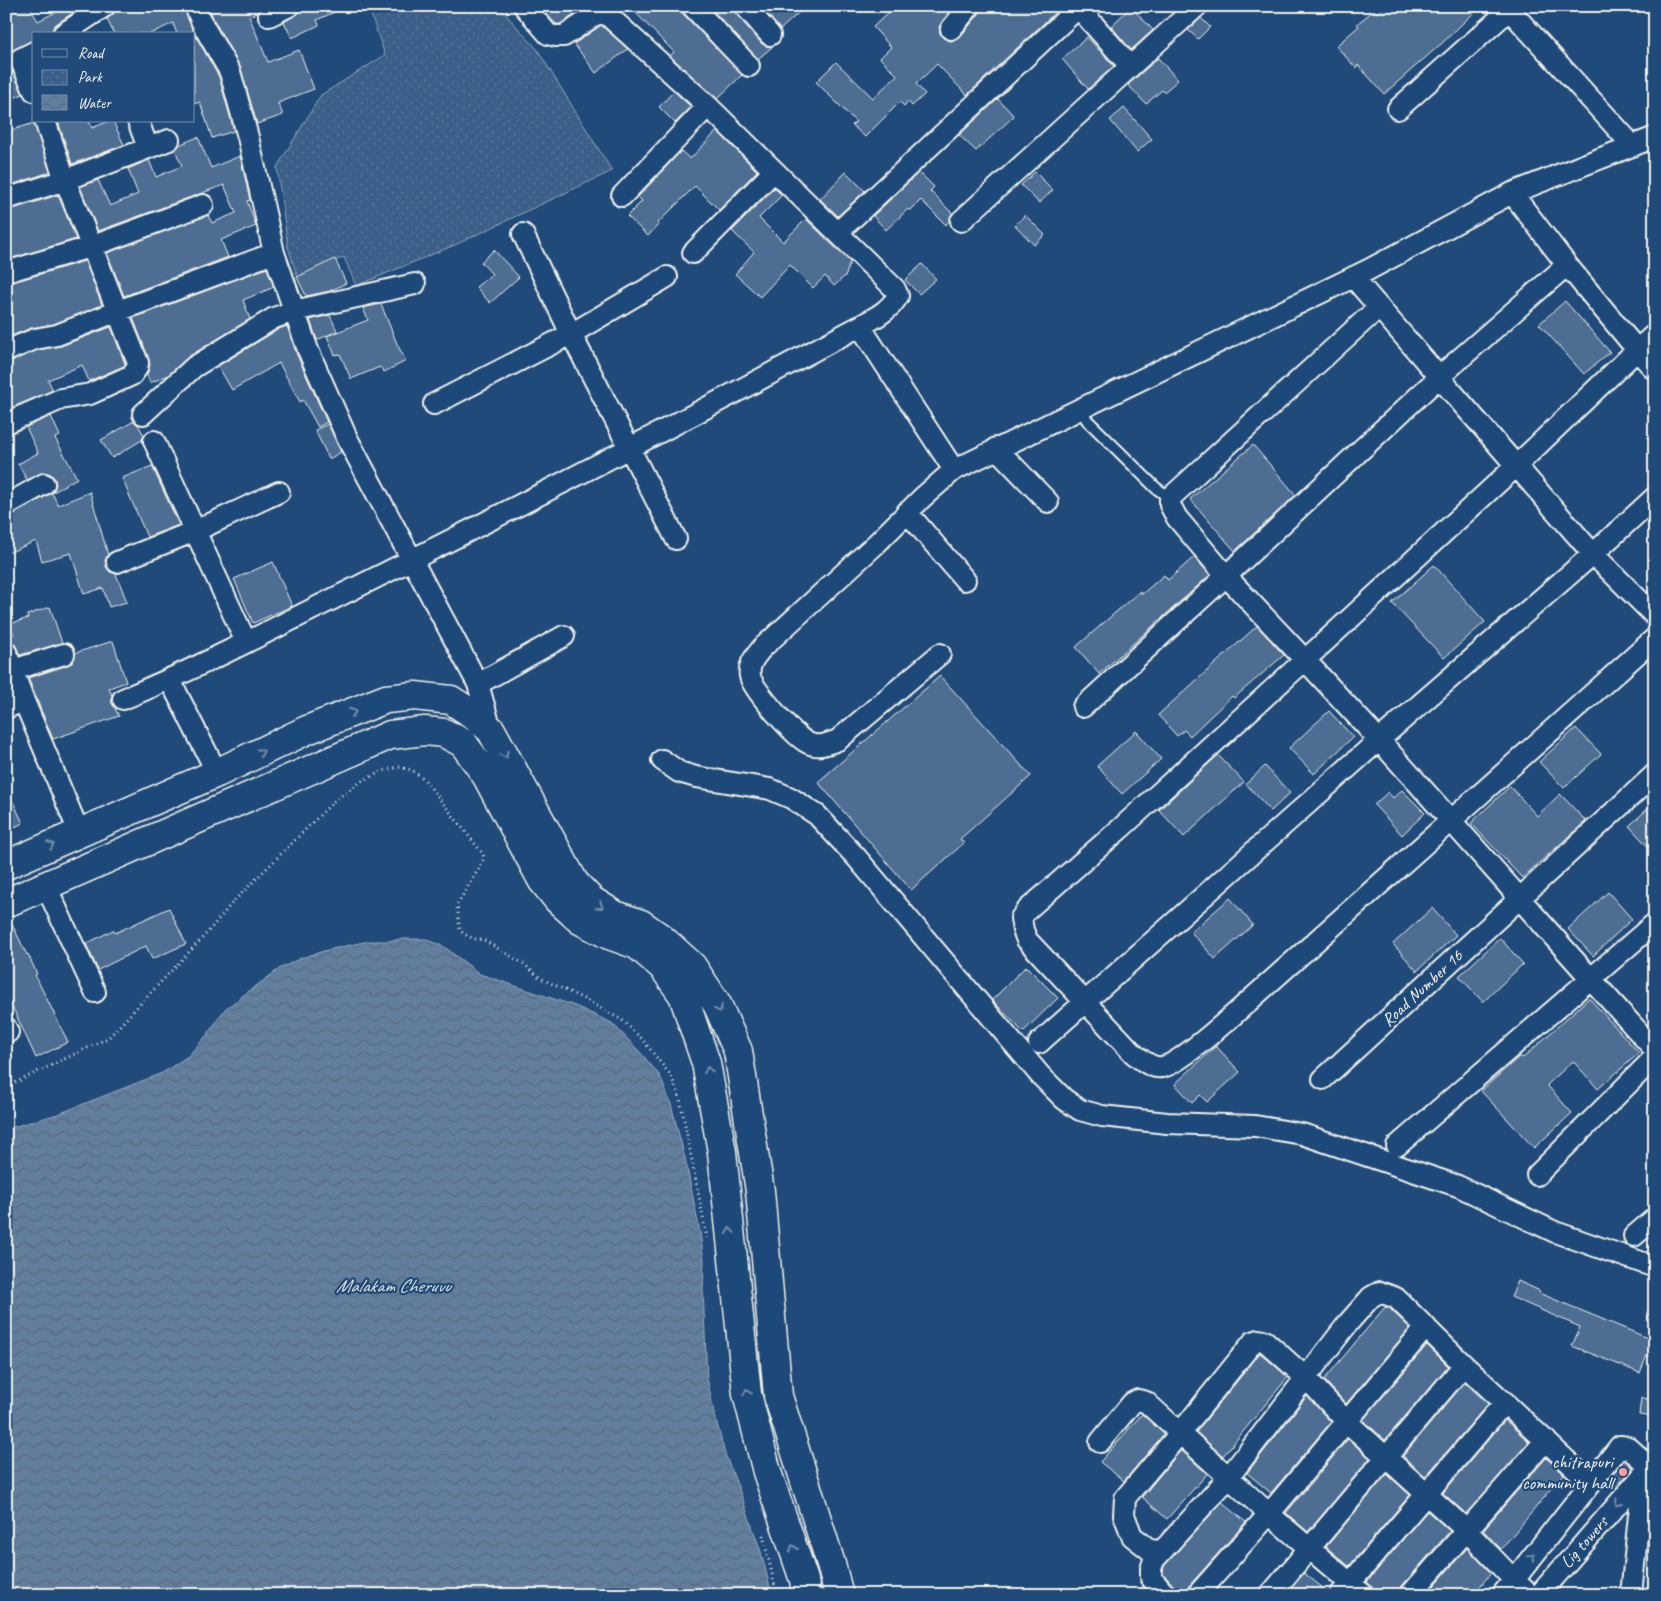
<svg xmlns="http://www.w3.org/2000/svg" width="1661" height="1601" viewBox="0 0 1661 1601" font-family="Caveat,sans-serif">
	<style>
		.park { fill: url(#park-dots); stroke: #97a8b8 }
		.water { fill: url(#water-waves); stroke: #9cacbb }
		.building { fill: #4d6e92; stroke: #f4f1e8 }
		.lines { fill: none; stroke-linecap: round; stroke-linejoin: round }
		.lane-casing { stroke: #f4f1e8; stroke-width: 14 }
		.street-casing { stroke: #f4f1e8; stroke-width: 24 }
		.secondary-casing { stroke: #f4f1e8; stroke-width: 31 }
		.path { stroke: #f4f1e8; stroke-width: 3; stroke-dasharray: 1 4; stroke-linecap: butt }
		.lane { stroke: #1f4a7a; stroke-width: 10 }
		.street { stroke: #1f4a7a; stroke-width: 20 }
		.secondary { stroke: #1f4a7a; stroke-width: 28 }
		.oneway { stroke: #748da6 }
		.poi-dot { fill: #ff9aa2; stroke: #1f4a7a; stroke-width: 2 }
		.labels { text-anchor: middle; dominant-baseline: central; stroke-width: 4.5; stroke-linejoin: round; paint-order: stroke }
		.street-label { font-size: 18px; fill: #f4f1e8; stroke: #1f4a7a }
		.poi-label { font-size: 18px; fill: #f4f1e8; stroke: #1f4a7a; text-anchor: end }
		.water-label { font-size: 19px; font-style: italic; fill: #dee0dd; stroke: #1f4a7a }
	</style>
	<defs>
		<pattern id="park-dots" width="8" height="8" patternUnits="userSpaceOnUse" patternTransform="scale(1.25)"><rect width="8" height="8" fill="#3a5f88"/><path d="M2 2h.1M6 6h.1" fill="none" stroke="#577699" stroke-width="1.8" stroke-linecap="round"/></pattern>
		<pattern id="water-waves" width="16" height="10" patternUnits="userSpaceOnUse" patternTransform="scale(1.25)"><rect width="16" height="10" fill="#627e9d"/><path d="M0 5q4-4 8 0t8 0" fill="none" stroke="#58687a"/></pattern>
	</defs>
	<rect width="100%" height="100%" fill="#1f4a7a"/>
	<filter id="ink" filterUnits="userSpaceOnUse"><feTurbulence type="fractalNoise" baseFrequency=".02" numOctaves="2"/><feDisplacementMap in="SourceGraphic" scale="10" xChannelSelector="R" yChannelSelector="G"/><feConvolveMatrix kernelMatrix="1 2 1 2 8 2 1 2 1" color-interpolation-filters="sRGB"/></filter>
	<g filter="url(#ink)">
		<!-- park -->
		<path class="park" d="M368,6h130l39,43 75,122 -155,73 -101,42 -12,-29 -46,21 -10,-31 -11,-80 44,-72 64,-40z"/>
		<!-- water -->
		<path class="water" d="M405,939h21l17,7 37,28 95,32 37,17 29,30 19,23 11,28 14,54 15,74 4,29 -1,28 4,89 7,34 11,42 15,38 21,60 11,43h-766v-466l52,-15 104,-41 26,-17 19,-21 18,-26 54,-40 22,-11 26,-8 42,-9h18z"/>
		<!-- building -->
		<path class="building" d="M6,6h23l9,15 30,-15h15l-27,18 -3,4 -2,6h-17v6l-22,11 -6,-11z
			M117,6h66l11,27 25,44 15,54 -22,7 -12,-36 -6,2v-70h-17l-4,-11 -23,11h-36l-7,-15 8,-7z
			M208,6h55l-5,7 -9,3 19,46 31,-12 15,39 -36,14 5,12 -26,9 -16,-55 -26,-47z
			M301,6h46l-30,14 2,5 -27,13 -8,-16 15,-9z
			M552,6h24l3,6 -19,12h-4l-12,-13z
			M629,6h51l3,8 59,61 -25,24 -47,-43 4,-4z
			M709,6h24l3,8 25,29 5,3 6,1 -14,12z
			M761,6h45l-26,24z
			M895,6h46l7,8 -9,13 1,6 3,5 7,3 6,-1 4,-3 19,-23 3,-8h80l-95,89 -30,-31 -21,20 9,10 -13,12 -4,-5 -4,5 -4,-4 -35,35 -13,-12 4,-3 -40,-40 20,-20 37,36 24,-23 -17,-17 11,-11 -18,-20z
			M1385,6h96l-40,38 -57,50 -26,-29 -2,3 -20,-22 23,-20 -2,-2 17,-14 3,3z
			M1131,7l22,23 -22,20 -20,-24z
			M1201,18l9,9 -12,12 -10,-9z
			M601,25l27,24 -32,24 -22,-29z
			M1087,37l27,29 -26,23 -26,-30z
			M1158,58l20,22 -14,12 -2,-2 -16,14 -18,-19z
			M11,68l12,26 -17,7v-32z
			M674,91l17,16 -16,16 -16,-16z
			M998,99l16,17 -38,35 -17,-16z
			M1124,108l28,31 -15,13 -27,-32z
			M58,121h31l3,7 17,-7h4l11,24 -52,19z
			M34,123l16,49 -39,13 -5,-16v-37z
			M717,131l40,40 -38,39 -24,-24 -37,37 1,1 -11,12 -21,-20 15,-15 -4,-4 43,-46 9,8z
			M198,137l13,31 29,-12 10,44 -3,1 9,25 -35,14 7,17 -104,39 -17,-43 101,-38 4,8 24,-10 -12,-28 -126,46 -18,-44 18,-7 12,26 28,-12 -10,-25 21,-9 7,17 26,-11 -7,-16 4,-5z
			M846,172l19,19 -27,25 -18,-17z
			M919,172l15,15 -4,4 22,22 -3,8 -3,4 -25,-25 -11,11 -2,-2 -22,21 -13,-14z
			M1035,172l18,18 -14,13 -18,-18z
			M774,188l8,7 -23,23 24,24 23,-23 44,43 -4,13 -12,11 -9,-10 -12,12 -23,-23 -30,32 -25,-23 19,-22 -22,-21z
			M58,195l18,44 -70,21v-49z
			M1025,215l20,20 -11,10 -19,-20z
			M494,250l25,27 -29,26 -14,-16 16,-13 -11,-12z
			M335,259l11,24 -16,8 -24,5 -9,-19z
			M85,261l17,44 -48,19 -23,4 -25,10v-54z
			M922,264l14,15 -17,15 -14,-14z
			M267,268l7,19 -31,13 7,19 -62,38 -20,18 -18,8 -3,-8 3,-10 -1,-6 -16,-41z
			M1565,301l45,51 -26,22 -45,-50z
			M381,304l16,40 9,17 -22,11 -4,-5 -29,12 -11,-25 -5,1 -8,-19 41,-16 -5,-12z
			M330,315l7,16 -20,9 -7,-20z
			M287,326l10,29 30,67 -9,5 -15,-27 -3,2 -21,-39 -47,27 -14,-24 61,-37z
			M111,327l14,37 -1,2 -35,15 -7,-16 -34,15 5,10 -47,20v-47l32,-13 23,-4z
			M51,416l9,20 -5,2 22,40 -25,15 6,12 32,-13 18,63 -3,5 1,6 4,6 6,2 11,28 -18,5 -6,-19 -19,6 -13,-41 -29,8 -6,-20 -30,13v-37l6,-2 38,-21 4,-4 2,-5 -1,-6 -4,-5 -7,-2 -17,8 -9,-16 20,-11 -12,-26z
			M134,421l4,4 6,10 -2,5 -30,18 -11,-18z
			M328,424l13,28 -12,7 -14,-29z
			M1253,445l43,50 -61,56 -45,-52z
			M152,466l27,59 -32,12 -25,-59z
			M1194,557l16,18 -111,99 -23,-27 64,-56 2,3 22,-19 4,5z
			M273,562l19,44 -39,17 -19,-44z
			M1434,565l51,57 -41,36 -52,-55z
			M50,607l12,36 -42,12 -6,-12 -8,-3v-3l8,-3 -4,-10 18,-6 -1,-3z
			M1257,626l27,29 -50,43 -2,-2 -42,40 -6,-6 -7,6 -19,-21z
			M113,641l13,41 -17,6 3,8v7l7,13 -66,23 -25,-61 40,-13 5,-3 2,-9z
			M940,676l91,100 -71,63 4,4 -53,47 -93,-108z
			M1329,711l24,26 -39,37 -25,-26z
			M1576,728l25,26 -37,34 -25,-26z
			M1136,731l25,28 -39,35 -25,-28z
			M1218,755l26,27 -60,55 -25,-27z
			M1265,766l25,27 -19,18 -25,-27z
			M1510,786l27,30 23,-22 26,27 -64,57 -51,-55z
			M6,787l17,36 -17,8z
			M1402,790l23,23 -23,22 -28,-30 14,-13 5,6z
			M1655,802v52l-26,-28z
			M1608,892l24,27 -39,37 -25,-27z
			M1230,898l23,27 -38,34 -24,-27z
			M169,908l17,36 -34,15 -6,-13 -48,24 -12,-26 27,-14 2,3z
			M1432,908l24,27 -39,36 -24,-27z
			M6,918h3l18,37 1,-1 9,20 -2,1 33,67 -32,16 -30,-65z
			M1500,938l23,26 -40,38 -24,-26z
			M1026,966l32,32 -35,34 -31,-32z
			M1589,998l50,55 -41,36 -25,-28 -26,24 25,28 -38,35 -53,-57 39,-35 3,2z
			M1216,1046l24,26 -33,30 -7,-7 -8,8 -17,-19z
			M1518,1281l22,10 -1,2 116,48v17l-8,-3 -7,18 -68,-27 8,-19 -69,-30z
			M1385,1307l4,1 21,20 -64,76 -22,-24z
			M1427,1345l21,21 -63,74 -22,-20z
			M1260,1353l28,24 -65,79 -27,-24z
			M1465,1382l23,22 -63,73 -22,-21z
			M1307,1396l24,26 -60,71 -24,-20z
			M1641,1398l14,2v17l-16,-2z
			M1142,1414l22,20 -40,47 -24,-19z
			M1505,1420l24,22 -63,72 -23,-21z
			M1348,1439l22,19 -62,74 -22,-19z
			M1181,1450l26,24 -40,45 -25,-22z
			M1546,1458l18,16 -63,75 -18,-19z
			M1624,1460l9,8 -17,20 -9,-7z
			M1387,1474l23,21 -61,71 -23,-19z
			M1222,1502l24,20 -58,65 -3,8h-7l-3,-8 -12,-13 1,-8z
			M1427,1511l23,20 -49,56 -3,8h-22l-1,-4 -8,-9z
			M1467,1548l24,25 -18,22h-43l-2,-2z
			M1304,1573l24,19v3h-42z"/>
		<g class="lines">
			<defs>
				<path id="lane" d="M1080,408l7,12 69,68 14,10"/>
				<path id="street" d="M195,6l9,21 26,45 18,65 26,116 34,97 39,88 131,246
					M524,6l24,28 8,2h8l45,-30
					M692,6l57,60
					M745,6l25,29
					M1077,6l53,60
					M1506,6l127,140
					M269,16l20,-10
					M951,29l19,-23
					M63,34l42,-28
					M34,52l-14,7 14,32
					M1398,109l111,-99
					M138,121l10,27
					M1512,193l55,72 70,85 18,-16
					M622,196l86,-90
					M6,199l59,-19 104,-40
					M961,221l236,-215
					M838,232l242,-226
					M523,234l48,100 105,205
					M693,253l81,-82
					M6,272l84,-25 113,-42
					M1353,277l86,100 128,-112
					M860,326l94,144
					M6,351l29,-12 22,-4 61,-24 156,-58
					M1655,370l-18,-20 -121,116 -211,194 -79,-84 213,-199 154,177 62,62
					M434,404l137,-70 96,-57
					M143,414l51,-47 80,-49 20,-7 121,-27
					M6,423l55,-24 29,-5 42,-19 5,-7 1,-5 -73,-183 -20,-59
					M154,441l92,201
					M996,448l52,54
					M1655,497l-62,57 -214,186 -74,-80 -184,168 -93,81 -7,9 2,12 4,10 107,114c8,6 18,15 28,13 15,-2 55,-38 68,-49l425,-380
					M6,505l38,-21
					M907,512l58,68
					M117,562l78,-31 84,-39
					M6,652l18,49 55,131
					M940,654l-102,86c-11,4 -20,8 -30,3 -13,-6 -56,-54 -58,-67 -2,-12 5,-19 12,-28l114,-104 47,-47 31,-27 414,-200 144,-77 143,-56
					M13,670l51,-16
					M170,680l47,93
					M123,699c78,-32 153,-72 228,-109 172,-85 341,-174 509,-264 15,-8 29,-15 38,-30l-3,-7 -187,-183 -105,-95
					M1083,707l143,-131 -49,-58 -7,-13v-7l209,-191
					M6,708l18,-7
					M491,730l-13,-46 86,-48
					M662,760l17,12 17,5 74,12 21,9 26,17 40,43 183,217 24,24 16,11 22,6 65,7 88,3 47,8 156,52 97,46 100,35
					M46,886l49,106
					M6,1028l2,4
					M1039,1043l340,-303c93,103 183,208 276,310
					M1323,1079l332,-305
					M1397,1146l258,-223
					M1537,1175l118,-118
					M1634,1236l21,-18
					M1100,1442l32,-39 6,-3 8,2 123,112 95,81
					M1161,1551l-11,-1 -18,-14 -8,-21 1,-17 56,-66 72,-90 6,-2 6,1 41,37 40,43 120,109 48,50 16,15
					M1166,1595l-15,-17v-9l3,-9 74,-82 121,-156 22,-25 9,-5 16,6 68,67
					M1197,1595l72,-81 157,-187
					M1270,1595l194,-230 127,118
					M1340,1595l165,-193
					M1410,1595l136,-155
					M1502,1595l118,-149 8,1 22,20 -111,128
					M1631,1595l12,-120"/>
				<path id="secondary" d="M6,865l211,-92 90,-43 79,-31 29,-3 36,4 17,11 23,19 83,152 17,18 24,15 26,9 20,14 31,28 25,38 21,47 22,140 18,205 53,168 8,31
					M6,903l384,-168 35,-4 19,2 19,10 23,32 56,105 16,20 22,20 29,15 28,10 26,22 20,28 23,68 16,89 25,242 20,78 37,108 2,15"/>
			</defs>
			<!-- lane casing -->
			<use href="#lane" class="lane-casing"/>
			<!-- street casing -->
			<use href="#street" class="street-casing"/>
			<!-- secondary casing -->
			<use href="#secondary" class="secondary-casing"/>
			<!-- path -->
			<path class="path" d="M6,1087l102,-49 100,-106 25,-30 103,-103 26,-18 21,-10 16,-4 13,3 12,9 59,75 1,4 -2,5 -25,42 3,25 4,4 10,5h8l42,25 16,14 48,23 34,19 21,20 28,36 9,23 27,139
				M763,1535l14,60"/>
			<!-- lane -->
			<use href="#lane" class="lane"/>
			<!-- street -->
			<use href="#street" class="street"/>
			<!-- secondary -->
			<use href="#secondary" class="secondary"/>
		</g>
		<!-- one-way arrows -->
		<defs><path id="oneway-chevron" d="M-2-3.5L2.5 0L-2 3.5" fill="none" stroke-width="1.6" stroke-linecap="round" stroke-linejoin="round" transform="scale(1.25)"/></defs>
		<g class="oneway">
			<use href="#oneway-chevron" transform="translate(353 712) rotate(-21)"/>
			<use href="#oneway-chevron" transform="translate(261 752) rotate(-26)"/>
			<use href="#oneway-chevron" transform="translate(505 755) rotate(61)"/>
			<use href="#oneway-chevron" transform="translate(51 845) rotate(-24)"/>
			<use href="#oneway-chevron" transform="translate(600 906) rotate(32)"/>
			<use href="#oneway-chevron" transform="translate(719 1009) rotate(64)"/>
			<use href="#oneway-chevron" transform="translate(708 1070) rotate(-101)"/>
			<use href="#oneway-chevron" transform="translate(730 1231) rotate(-96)"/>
			<use href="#oneway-chevron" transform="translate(747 1392) rotate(-99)"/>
			<use href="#oneway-chevron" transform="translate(1618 1503) rotate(132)"/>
			<use href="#oneway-chevron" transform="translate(793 1548) rotate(-109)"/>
			<use href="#oneway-chevron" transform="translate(1532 1557) rotate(-51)"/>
		</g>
	</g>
	<!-- markers -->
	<circle class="poi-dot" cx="1623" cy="1472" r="5"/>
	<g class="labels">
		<!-- street labels -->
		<g class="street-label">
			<text transform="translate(1422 988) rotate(-43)">Road Number 16</text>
			<text transform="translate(1584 1542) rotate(-49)">Lig towers</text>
		</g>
		<!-- poi labels -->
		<g class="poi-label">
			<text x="1613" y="1462">chitrapuri<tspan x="1613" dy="21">community hall</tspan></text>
		</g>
		<!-- water labels -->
		<g class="water-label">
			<text x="393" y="1286">Malakam Cheruvu</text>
		</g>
	</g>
	<!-- margin -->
	<rect width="1661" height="1601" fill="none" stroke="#1f4a7a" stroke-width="25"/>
	<rect x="12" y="12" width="1636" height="1576" fill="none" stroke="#f4f1e8" stroke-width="2" filter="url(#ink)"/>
	<!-- legend -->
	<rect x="32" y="32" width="162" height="90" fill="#1f4a7a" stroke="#748da6"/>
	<rect x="42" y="49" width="25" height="8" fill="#1f4a7a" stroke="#748da6"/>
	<text x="78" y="58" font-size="15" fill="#f4f1e8">Road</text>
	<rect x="42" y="70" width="25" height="15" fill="url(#park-dots)" stroke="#748da6"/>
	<text x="78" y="82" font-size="15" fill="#f4f1e8">Park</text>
	<rect x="42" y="95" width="25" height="15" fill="url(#water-waves)" stroke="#748da6"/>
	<text x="78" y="108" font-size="15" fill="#f4f1e8">Water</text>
</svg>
